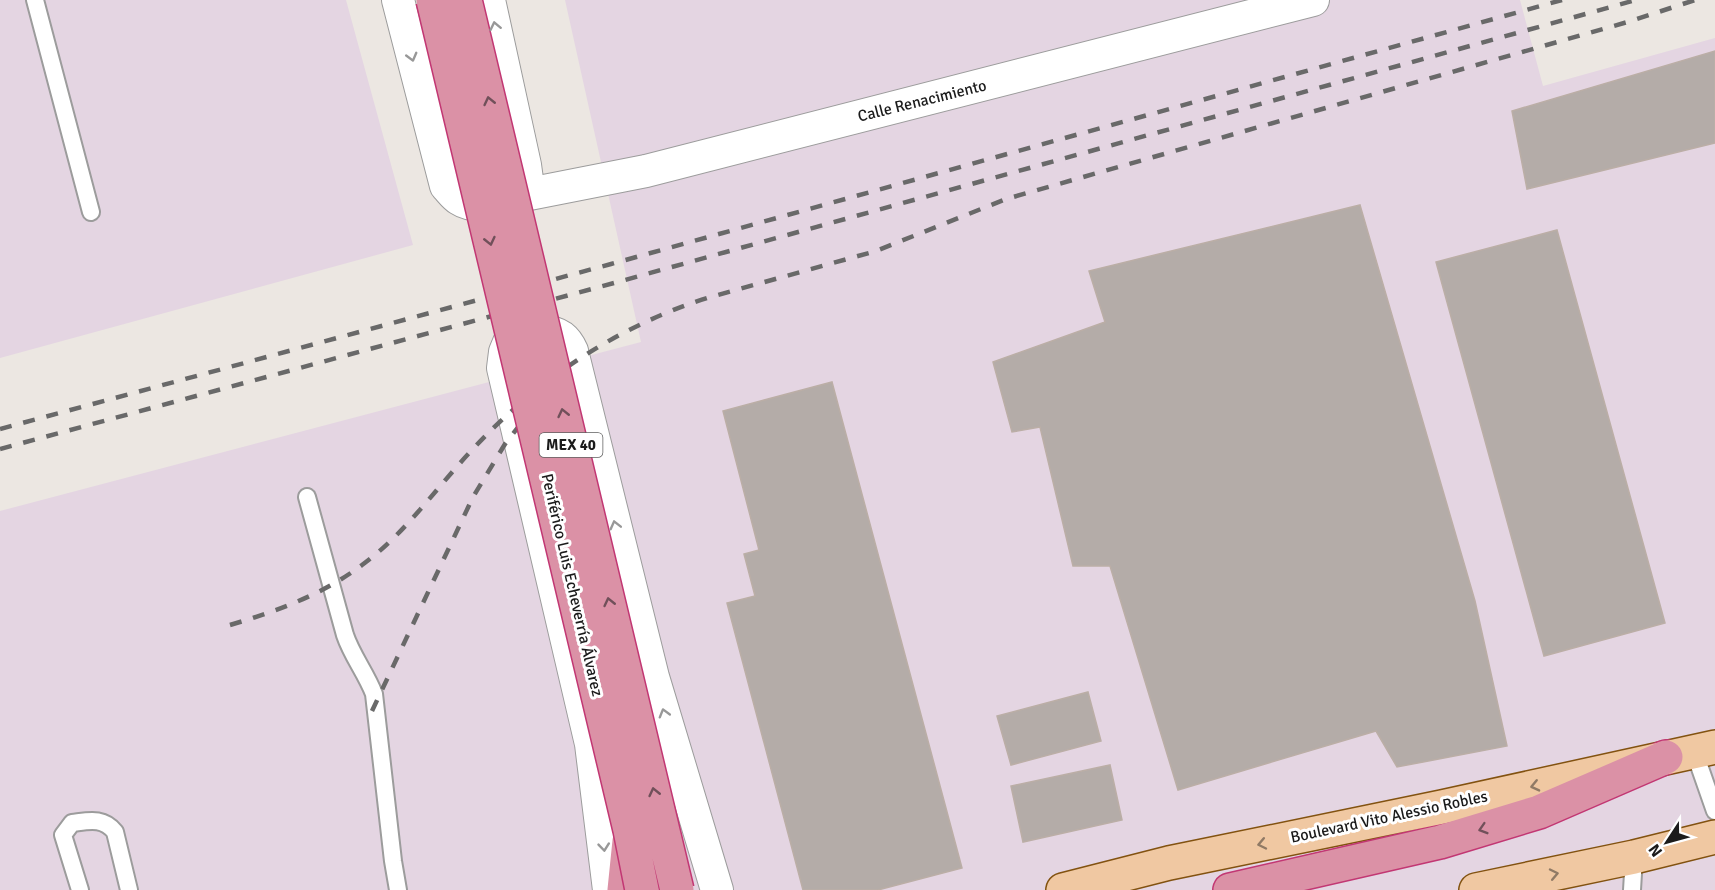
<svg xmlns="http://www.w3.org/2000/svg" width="1715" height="890" viewBox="0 0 1715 890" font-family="Signika,sans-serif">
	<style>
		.industrial { fill: #e4d5e2 }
		.building { fill: #b4aca8; stroke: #bbaea6; stroke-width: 1.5 }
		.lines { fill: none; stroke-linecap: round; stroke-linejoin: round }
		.lane-casing { stroke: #9c9c9c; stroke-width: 20 }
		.street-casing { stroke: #9c9c9c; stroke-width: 34 }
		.primary-casing { stroke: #825210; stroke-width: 36 }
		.highway-casing { stroke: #c23773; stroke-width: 36 }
		.lane { stroke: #fff; stroke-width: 16 }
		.street { stroke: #fff; stroke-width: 32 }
		.primary { stroke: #f0c8a2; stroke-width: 33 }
		.highway { stroke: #db91a6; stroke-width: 33 }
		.rail { stroke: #696969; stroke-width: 4.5; stroke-dasharray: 12 12; stroke-linecap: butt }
		.highway-bridge-casing { stroke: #c23773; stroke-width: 36; stroke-linecap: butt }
		.highway-bridge { stroke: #db91a6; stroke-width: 33 }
		.oneway { stroke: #989898 }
		.oneway2 { stroke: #71505a }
		.oneway3 { stroke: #907a65 }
		.labels { text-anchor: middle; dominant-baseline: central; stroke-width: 6; stroke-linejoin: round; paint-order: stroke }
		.shield { fill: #fff; stroke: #5f5f5f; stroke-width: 1.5 }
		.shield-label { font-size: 15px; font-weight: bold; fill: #1b1b1b }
		.street-label { font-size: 16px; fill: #1b1b1b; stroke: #fff }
	</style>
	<rect width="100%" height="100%" fill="#ece7e2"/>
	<!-- industrial -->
	<path class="industrial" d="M0,0h346l67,245 -413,113z
		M565,0h955l23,86 172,-48v852h-1715v-379l641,-169z"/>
	<!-- building -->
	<path class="building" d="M1715,51v92l-188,46 -15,-78z
		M1360,205l115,396 32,145 -110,21 -21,-36 -198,59 -68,-224h-37l-33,-139 -28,5 -19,-70 112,-40 -16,-51z
		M1557,230l108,393 -121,33 -108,-394z
		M832,382l130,486 -84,22h-75l-76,-287 28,-7 -11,-42 15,-4 -36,-139z
		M1088,692l13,49 -90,24 -14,-49z
		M1110,765l12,55 -99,22 -12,-56z"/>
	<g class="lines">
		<defs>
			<path id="lane" d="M35,0l56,212
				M307,497l38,138c7,21 21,38 29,59l19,167 5,29
				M1694,751l21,60
				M80,890l-17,-55 9,-12c17,-2 31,-6 43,9l14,58
				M1632,890l2,-33"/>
			<path id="street" d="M398,0l48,186c4,4 8,10 13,13 20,13 50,0 70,-5l-4,-29 -36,-165
				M529,194l117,-23 667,-171
				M609,890l-18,-146 -88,-376 2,-16 5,-12c23,-9 50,-17 62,11l81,326 64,213"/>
			<path id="primary" d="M1063,890l106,-27 273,-56 273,-60
				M1476,890l158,-33 81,-20"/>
			<path id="highway" d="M624,890l5,-49
				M1230,890l210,-48 99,-30 127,-55"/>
		</defs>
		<!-- lane casing -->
		<use href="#lane" class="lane-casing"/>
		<!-- street casing -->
		<use href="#street" class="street-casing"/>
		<!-- primary casing -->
		<use href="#primary" class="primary-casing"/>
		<!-- highway casing -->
		<use href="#highway" class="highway-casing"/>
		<!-- lane -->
		<use href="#lane" class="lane"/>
		<!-- street -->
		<use href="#street" class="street"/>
		<!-- primary -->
		<use href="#primary" class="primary"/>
		<!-- highway -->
		<use href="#highway" class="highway"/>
		<!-- rail -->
		<path class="rail" d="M0,429l611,-165 951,-264
			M0,449l614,-166 1022,-283
			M230,625c47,-14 92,-30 132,-60 43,-31 74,-77 110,-115 65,-70 144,-123 235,-152l169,-47 130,-52 625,-178 64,-21
			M372,711l101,-214 32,-53 42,-54"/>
		<defs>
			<path id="highway-bridge" d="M433,0l197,830 12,60
				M465,0l212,890"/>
		</defs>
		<!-- highway-bridge casing -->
		<use href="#highway-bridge" class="highway-bridge-casing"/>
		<!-- highway-bridge -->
		<use href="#highway-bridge" class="highway-bridge"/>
	</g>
	<!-- one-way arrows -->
	<defs><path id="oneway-chevron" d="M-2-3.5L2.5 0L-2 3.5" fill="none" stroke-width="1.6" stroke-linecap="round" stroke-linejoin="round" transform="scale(1.5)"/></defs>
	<g class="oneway">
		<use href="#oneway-chevron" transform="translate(495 26) rotate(-102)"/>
		<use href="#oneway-chevron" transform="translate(412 57) rotate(75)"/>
		<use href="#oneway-chevron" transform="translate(615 525) rotate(-104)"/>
		<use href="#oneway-chevron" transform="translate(664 713) rotate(-106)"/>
		<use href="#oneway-chevron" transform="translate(604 847) rotate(84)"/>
	</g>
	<g class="oneway2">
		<use href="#oneway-chevron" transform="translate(489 101) rotate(-103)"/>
		<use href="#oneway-chevron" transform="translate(490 241) rotate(77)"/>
		<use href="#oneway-chevron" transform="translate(563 413) rotate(-103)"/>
		<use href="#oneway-chevron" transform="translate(609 602) rotate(-103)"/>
		<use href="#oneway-chevron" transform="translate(654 792) rotate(-103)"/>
		<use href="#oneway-chevron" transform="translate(1483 829) rotate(163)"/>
	</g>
	<g class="oneway3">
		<use href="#oneway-chevron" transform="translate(1535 786) rotate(167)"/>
		<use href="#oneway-chevron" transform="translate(1262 844) rotate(168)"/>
		<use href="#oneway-chevron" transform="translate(1554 874) rotate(-12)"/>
	</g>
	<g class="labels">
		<!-- shield labels -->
		<rect class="shield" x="539.5" y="433" width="63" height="24" rx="4.5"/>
		<g class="shield-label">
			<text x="571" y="445">MEX 40</text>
		</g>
		<!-- street labels -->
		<g class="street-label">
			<text transform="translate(922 101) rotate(-14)">Calle Renacimiento</text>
			<text transform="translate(572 585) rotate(77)">Periférico Luis Echeverría Álvarez</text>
			<text transform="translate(1389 817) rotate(-12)">Boulevard Vito Alessio Robles</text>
		</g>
	</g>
	<!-- north arrow -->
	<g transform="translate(1667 842) rotate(234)" stroke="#ffffff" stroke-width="4.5" paint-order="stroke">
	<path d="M0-4.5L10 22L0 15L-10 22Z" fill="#1b1b1b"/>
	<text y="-9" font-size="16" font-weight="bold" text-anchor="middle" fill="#1b1b1b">N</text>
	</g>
</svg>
